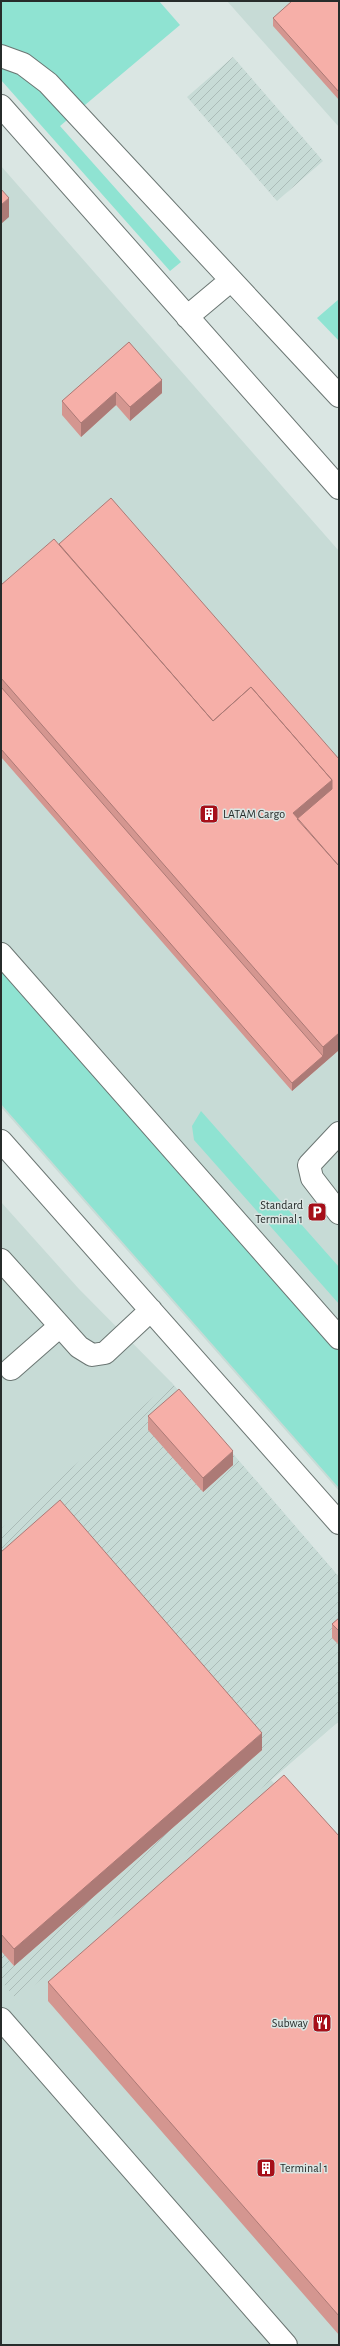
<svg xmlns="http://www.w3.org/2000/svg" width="340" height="2346" viewBox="0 0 340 2346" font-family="'Alegreya Sans',sans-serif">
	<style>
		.built { fill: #c7dbd6 }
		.industrial { fill: url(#industrial-furrows) }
		.green { fill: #8fe3d2 }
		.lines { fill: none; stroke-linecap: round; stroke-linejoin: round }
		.minor-casing { stroke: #6b7673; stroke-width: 24 }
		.minor { stroke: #fff; stroke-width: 22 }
		.wall { fill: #d49690 }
		.shaded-wall { fill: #ac7a76 }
		.building { fill: #f6afa8; stroke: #ac7a76 }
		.labels { text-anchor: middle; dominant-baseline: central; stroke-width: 3; stroke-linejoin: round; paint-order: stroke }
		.poi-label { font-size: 12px; fill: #272c2b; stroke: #dae6e3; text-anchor: start }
	</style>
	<defs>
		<pattern id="industrial-furrows" width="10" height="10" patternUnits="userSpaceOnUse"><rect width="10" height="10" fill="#c7dbd6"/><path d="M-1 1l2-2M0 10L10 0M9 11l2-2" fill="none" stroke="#abbcb8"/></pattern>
	</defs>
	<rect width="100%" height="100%" fill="#dae6e3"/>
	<!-- built -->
	<path class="built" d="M227,1h112v126z
		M1,166l338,385v940l-338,-384z
		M1,1202l78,87 92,93 168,195v144l-68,59 68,74v491h-338z"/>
	<!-- industrial -->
	<path class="industrial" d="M233,57l90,104 -46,40 -90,-104z
		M171,1382l168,195v144l-322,279 -16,-19v-452z"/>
	<!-- green -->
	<path class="green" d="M1,1h158l21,24 -120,101 121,136 -11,9 -169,-191z
		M339,299v42l-22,-23z
		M1,962l338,388v138l-338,-384z
		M201,1111l138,156v37l-145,-164 -2,-14z"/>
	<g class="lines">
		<defs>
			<path id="minor" d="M1,56l22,8 25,19 291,313
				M1,106l338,382
				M187,317l43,-36
				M1,954l338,384
				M339,1133l-30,32 3,13 27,35
				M1,1141l338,382
				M1,1260l78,87 13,8 13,-2 46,-43
				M11,1369l49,-43
				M1,2019l285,326"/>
		</defs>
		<!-- minor casing -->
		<use href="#minor" class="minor-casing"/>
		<!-- minor -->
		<use href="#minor" class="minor"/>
	</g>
	<!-- wall -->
	<path class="wall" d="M339,1v99l-66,-74v-8z
		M129,342l33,51 -32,28 -14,-16 -35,32 -19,-22v-14z
		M59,544l280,215v291l-47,41 -291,-334v-172z
		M148,1416l85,49 -30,27 -55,-62z
		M1,1552l261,198 -248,216 -13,-15z
		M339,1618v27l-7,-7v-14z
		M339,1835v500l-291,-334v-19z"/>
	<!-- shaded-wall -->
	<path class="shaded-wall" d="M9,198v19l-8,7v-19z
		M162,380v13l-32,28v-14z
		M116,392v13l-35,32v-14z
		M2,538v19l-1,1v-19z
		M332,780v17l-35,30 -4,-14z
		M339,1033v17l-47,41v-8l31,-27v-9z
		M233,1451v14l-30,27v-14z
		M262,1733v17l-248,216v-17z"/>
	<!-- building -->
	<path class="building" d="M292,1h47v91l-66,-74z
		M1,189l8,9 -8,7z
		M129,342l33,38 -32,27 -14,-15 -35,31 -19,-22z
		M111,498l228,261v107l-42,-47 35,-30v-9l-81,-93 -38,34 -154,-177z
		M54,539l159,182 38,-34 81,93 -39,33 46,53v167l-16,14 -322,-369v-93z
		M1,687l322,369 -31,27 -291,-334z
		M179,1389l54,62 -30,27 -55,-62z
		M60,1500l202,233 -248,216 -13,-15v-382z
		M339,1618v13l-7,-7z
		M284,1775l55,61v480l-291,-334z"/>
	<!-- icons -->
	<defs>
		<symbol id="building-square" viewBox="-11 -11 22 22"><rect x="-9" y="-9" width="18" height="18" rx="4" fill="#a60f19" stroke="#dae6e3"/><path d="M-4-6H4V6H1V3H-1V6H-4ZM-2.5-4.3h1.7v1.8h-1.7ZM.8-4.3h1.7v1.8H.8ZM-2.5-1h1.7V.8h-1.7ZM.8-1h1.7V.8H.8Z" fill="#fff"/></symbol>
		<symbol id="parking-square" viewBox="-11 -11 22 22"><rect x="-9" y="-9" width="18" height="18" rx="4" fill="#a60f19" stroke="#dae6e3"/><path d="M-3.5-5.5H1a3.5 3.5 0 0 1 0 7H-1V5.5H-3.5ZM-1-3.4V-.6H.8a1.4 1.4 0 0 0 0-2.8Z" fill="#fff"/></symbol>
		<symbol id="restaurant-square" viewBox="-11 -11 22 22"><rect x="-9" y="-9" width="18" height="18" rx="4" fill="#a60f19" stroke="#dae6e3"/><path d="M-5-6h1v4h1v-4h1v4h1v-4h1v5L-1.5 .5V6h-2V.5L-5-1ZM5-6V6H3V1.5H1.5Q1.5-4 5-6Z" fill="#fff"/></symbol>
	</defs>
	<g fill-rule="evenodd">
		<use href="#building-square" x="198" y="803" width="22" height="22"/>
		<use href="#parking-square" x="306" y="1201" width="22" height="22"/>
		<use href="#restaurant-square" x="311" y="2012" width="22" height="22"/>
		<use href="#building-square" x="255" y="2157" width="22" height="22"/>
	</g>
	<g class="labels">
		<!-- poi labels -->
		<g class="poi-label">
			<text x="223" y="814">LATAM Cargo</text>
			<text x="303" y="1205" text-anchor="end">Standard<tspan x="303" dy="14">Terminal 1</tspan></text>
			<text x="308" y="2023" text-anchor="end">Subway</text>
			<text x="280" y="2168">Terminal 1</text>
		</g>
	</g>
	<!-- border -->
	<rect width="340" height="2346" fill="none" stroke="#272c2b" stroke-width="4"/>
</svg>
